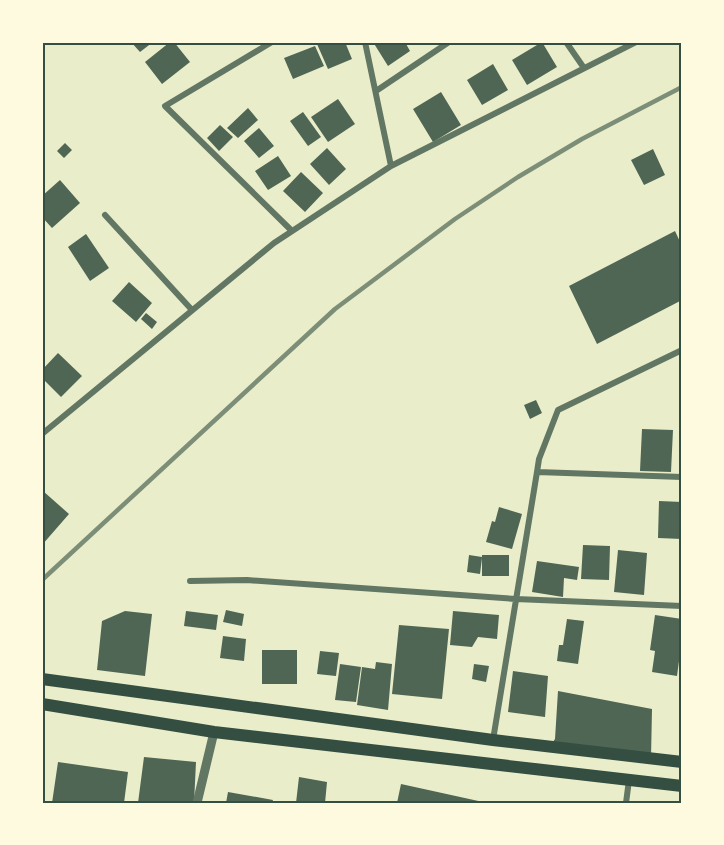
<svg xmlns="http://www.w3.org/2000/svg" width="724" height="845" viewBox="0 0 724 845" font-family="Mulish,sans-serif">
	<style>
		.building { fill: #4f6655 }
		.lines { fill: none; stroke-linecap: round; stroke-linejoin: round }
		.minor { stroke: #617663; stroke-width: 6 }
		.tertiary { stroke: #617663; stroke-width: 9 }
		.trunk { stroke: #344e41; stroke-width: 12 }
		.rail { stroke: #7c8e77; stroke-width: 4.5 }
		.neatline { fill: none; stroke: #344e41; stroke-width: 2 }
	</style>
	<rect width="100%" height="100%" fill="#e9edc9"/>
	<!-- building -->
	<path class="building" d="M131,42h22l-13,10z
		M170,42h4l16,20 -28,22 -17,-22z
		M322,42h23l7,17 -24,10 -11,-25z
		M373,42h32l5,9 -22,15z
		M542,42l15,25 -30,18 -15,-25z
		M315,46l9,20 -31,13 -9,-21z
		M493,64l15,26 -26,15 -15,-25z
		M441,92l20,33 -28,17 -20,-33z
		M338,99l17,25 -27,18 -17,-25z
		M248,108l10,12 -20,18 -11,-10z
		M303,112l18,25 -13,9 -18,-25z
		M220,125l13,12 -14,14 -12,-13z
		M259,128l15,18 -15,12 -15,-17z
		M65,143l7,7 -8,8 -7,-7z
		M327,148l19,21 -17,16 -19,-21z
		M653,149l12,26 -21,10 -13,-25z
		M278,156l13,20 -23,14 -13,-19z
		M301,172l22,21 -18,19 -22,-21z
		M60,180l20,23 -28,25 -10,-11v-21z
		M675,231l7,15v54l-85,44 -28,-58z
		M86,234l23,34 -19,13 -22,-34z
		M129,282l23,21 -16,19 -24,-21z
		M146,313l11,9 -5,7 -11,-10z
		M58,353l24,23 -21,21 -19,-19v-8z
		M536,400l6,13 -12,6 -6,-14z
		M642,429l31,1 -2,42 -31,-1z
		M43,491l26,23 -27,31v-52z
		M659,501l23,1v37l-24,-1z
		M499,507l23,7 -10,35 -26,-7 6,-21 3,1z
		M583,545l27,1 -1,34 -28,-1z
		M618,550l29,3 -3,42 -30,-3z
		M469,555l13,2v-2h27v21h-27v-18l-2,16 -13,-2z
		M537,561l42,6 -2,13 -13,-2 -1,19 -31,-5z
		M226,610l18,4 -2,12 -19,-4z
		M125,611l27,3 -7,62 -48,-6 5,-49z
		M186,611l32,4 -2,15 -32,-4z
		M453,611l46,4 -2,24 -19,-2 -6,10 -22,-2z
		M655,615l27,4v20l-5,37 -25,-4 3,-21 -5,-1z
		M567,619l17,2 -6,43 -21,-3 2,-16h4z
		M399,625l50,4 -7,70 -50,-5z
		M223,636l23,3 -2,22 -24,-3z
		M262,650h35v34h-35z
		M320,651l19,2 -3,23 -19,-2z
		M376,662l16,2 -4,46 -31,-5 5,-38 13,2z
		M340,664l21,3 -5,35 -21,-2z
		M474,664l15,2 -3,16 -14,-3z
		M513,671l35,5 -3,41 -37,-5z
		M558,691l94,18 -1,49 -101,-12 5,-7z
		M144,757l52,5 -2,41h-56z
		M58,762l70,10 -4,31h-72z
		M299,777l28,5 -2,21h-29z
		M401,784l82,18v1h-86z
		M228,792l45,8 -1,3h-46z"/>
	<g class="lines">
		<!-- minor -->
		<path class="minor" d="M272,42l-107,64 127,125
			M566,42l18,26
			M376,91l73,-49
			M391,166l245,-124
			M105,215l87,95
			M42,434l232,-191 117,-77 -26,-124
			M537,472l145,5
			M190,581l57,-1 269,19 166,7
			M493,740l44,-268 2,-13 19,-49 124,-60
			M626,803l3,-23"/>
		<!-- tertiary -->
		<path class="tertiary" d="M197,803l17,-71"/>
		<!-- trunk -->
		<path class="trunk" d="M42,679l451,61 189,22
			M42,704l172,28 468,54"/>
		<!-- rail -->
		<path class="rail" d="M42,580l293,-271 120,-90 63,-42 64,-38 100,-52"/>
	</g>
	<!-- border -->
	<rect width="724" height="845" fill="none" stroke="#fefae0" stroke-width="87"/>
	<rect x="44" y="44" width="636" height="758" class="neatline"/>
</svg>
